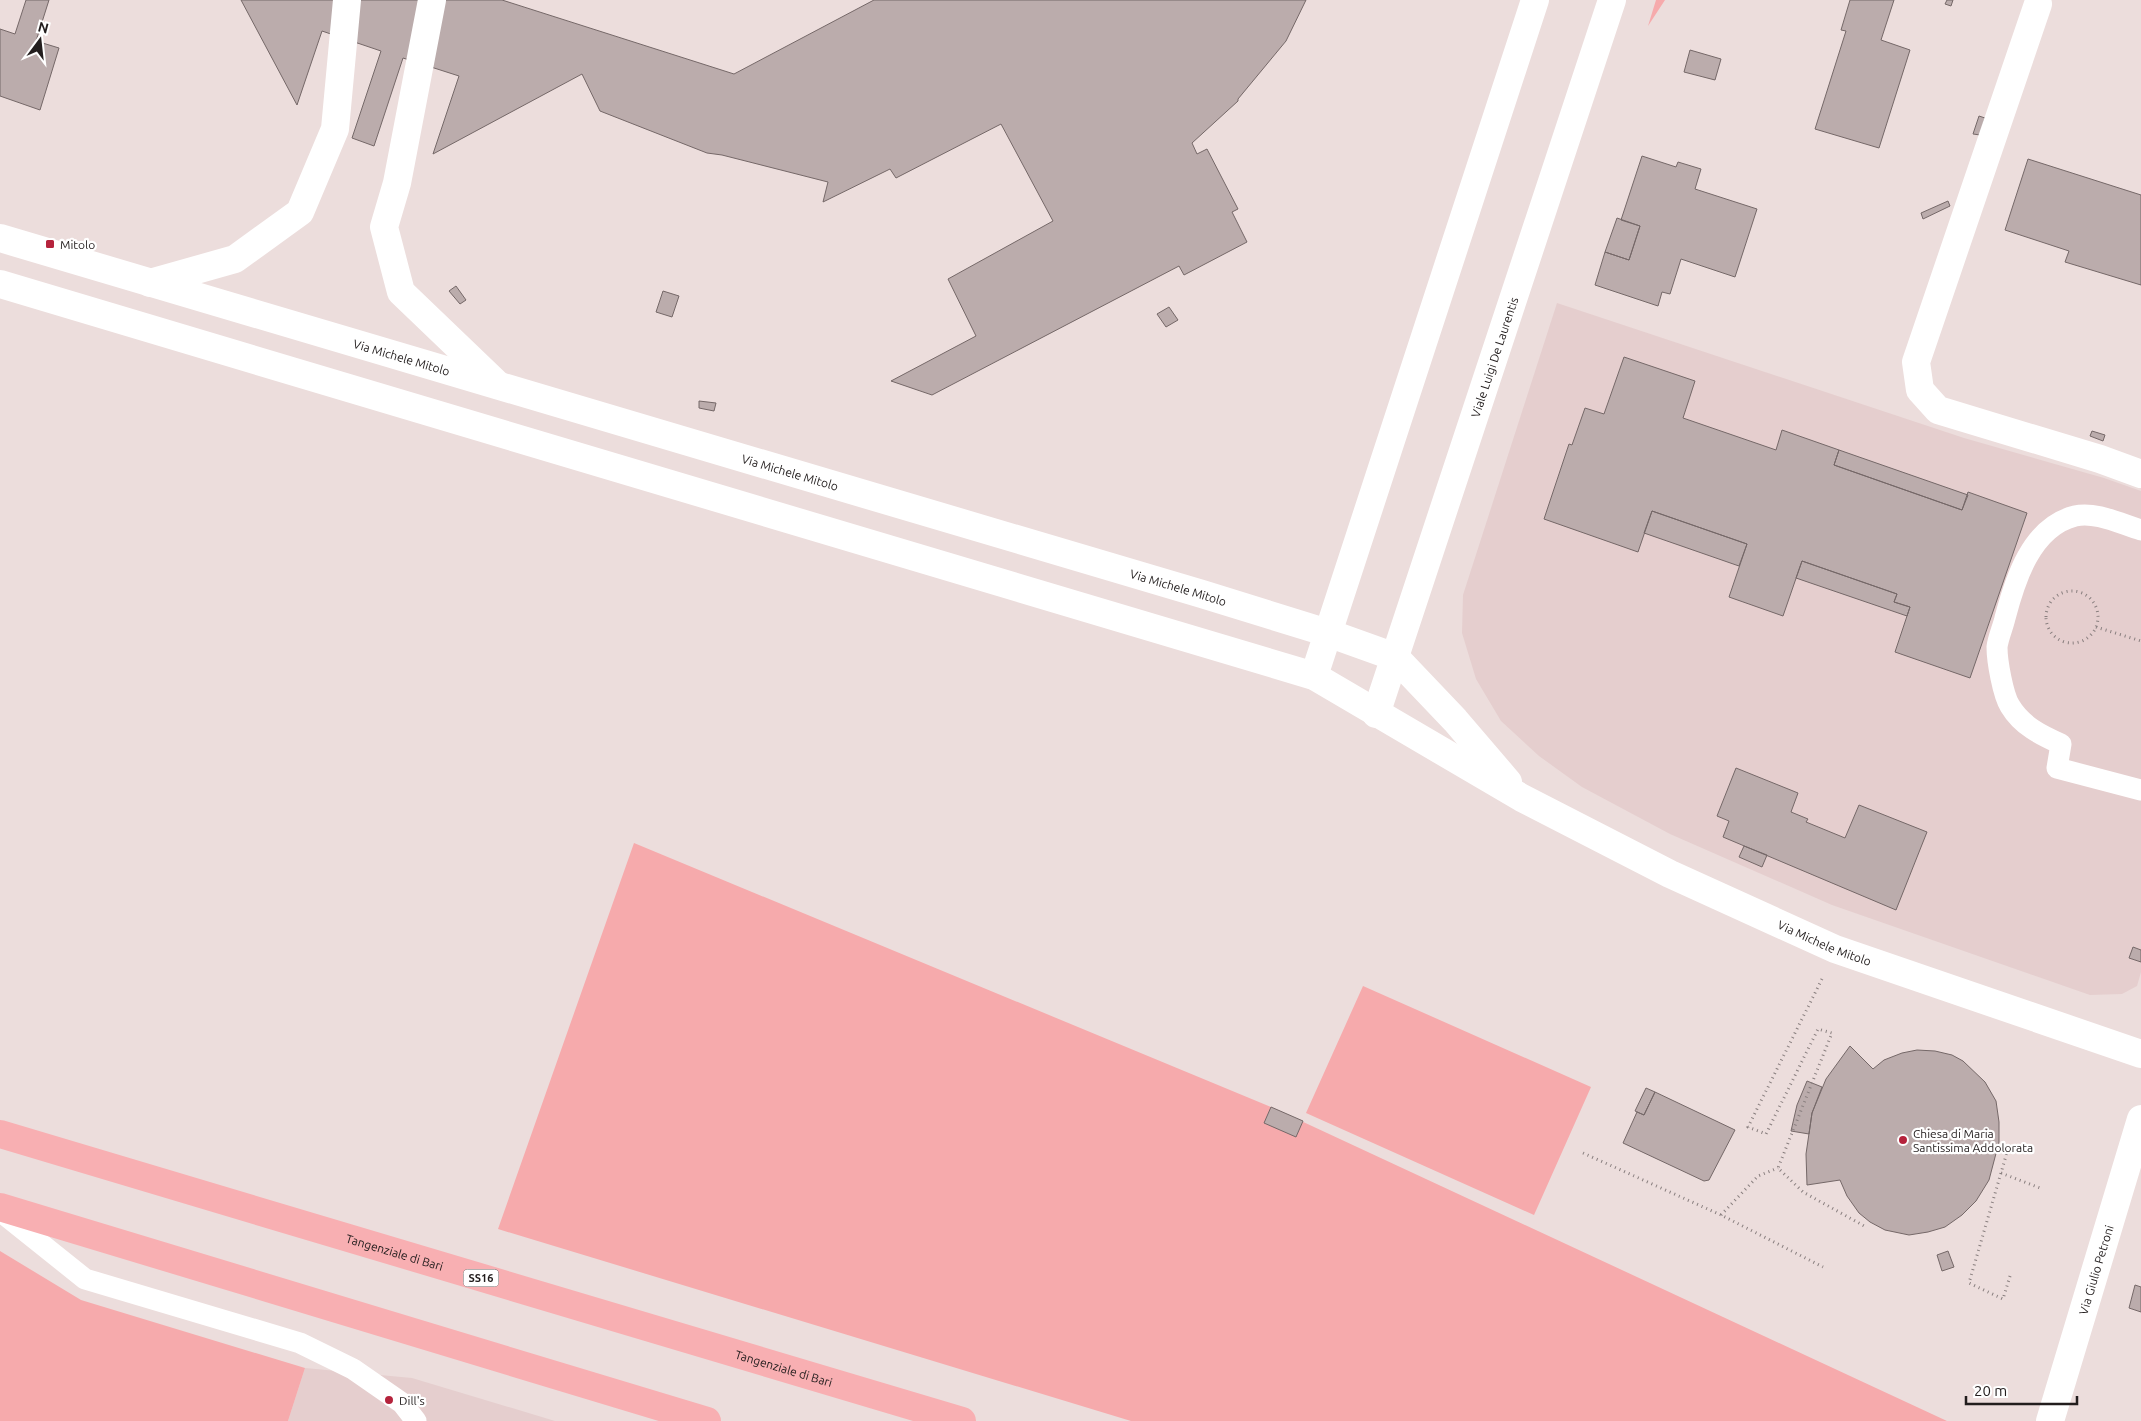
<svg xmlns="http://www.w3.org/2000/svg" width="2141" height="1421" viewBox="0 0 2141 1421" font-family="Ubuntu,sans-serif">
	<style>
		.built { fill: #e5cece }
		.green { fill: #f6aaac }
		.building { fill: #bbacac; stroke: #756868 }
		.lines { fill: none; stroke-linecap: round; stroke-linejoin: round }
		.path { stroke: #897f7f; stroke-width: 3; stroke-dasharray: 1 4; stroke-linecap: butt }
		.service { stroke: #fff; stroke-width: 21 }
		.minor { stroke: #fff; stroke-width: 28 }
		.tertiary { stroke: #fff; stroke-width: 28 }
		.trunk { stroke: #f8afb2; stroke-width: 28 }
		.poi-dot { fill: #b5233c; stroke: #fff; stroke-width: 2 }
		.labels { text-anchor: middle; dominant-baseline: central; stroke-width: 4.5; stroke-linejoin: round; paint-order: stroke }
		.shield { fill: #fff; stroke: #646161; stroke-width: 1 }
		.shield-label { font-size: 11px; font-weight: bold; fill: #221d1d }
		.poi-label { font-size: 12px; fill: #221d1d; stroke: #fff; text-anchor: start }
		.street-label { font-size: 12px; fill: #221d1d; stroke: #fff }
	</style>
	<rect width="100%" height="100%" fill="#ecdddc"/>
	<!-- built -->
	<path class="built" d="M1557,303l407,135 140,40 37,13v481l-4,14 -15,8 -32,1 -258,-90 -162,-71 -88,-47 -43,-31 -38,-35 -25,-42 -14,-46 1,-38z
		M305,1368l107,10 143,43h-267z"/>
	<!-- green -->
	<path class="green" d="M1656,0h9l-17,26z
		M634,843l637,264 676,314h-816l-633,-192z
		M1363,986l228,101 -57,128 -228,-102z
		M0,1251l81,49 224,68 -17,53h-288z"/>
	<!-- building -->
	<path class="building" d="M26,0h23l-13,41 23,7 -19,62 -40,-14v-67l15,5z
		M241,0h261l232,74 140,-74h432l-20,41 -48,58v2l-46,42 5,11 10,-5 31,60 -6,3 15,30 -63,33 -5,-9 -247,129 -41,-14 85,-45 -28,-57 105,-58 -52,-97 -105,54 -6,-9 -67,33 5,-20 -106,-27 -15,-2 -107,-42 -18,-37 -149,80 26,-78 -56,-18 -29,88 -22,-8 29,-87 -59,-20 -25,74z
		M1850,0h44l-13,40 29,10 -31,98 -64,-19 31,-98 -5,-1z
		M1947,0h6l-2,6 -6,-2z
		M1690,50l31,9 -6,21 -31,-8z
		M1979,116l6,2 -5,17 -7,-1z
		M1642,156l34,11 2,-5 23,7 -6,20 62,20 -22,68 -54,-18 -11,35 -8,-2 -4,14 -63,-21 10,-33 24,8 11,-34 -19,-6z
		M2028,159l113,36v90l-76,-23 4,-11 -64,-21z
		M1948,201l2,5 -27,13 -2,-6z
		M1617,218l23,8 -11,34 -24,-8z
		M456,286l10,14 -6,4 -11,-13z
		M663,291l16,5 -7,21 -16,-5z
		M1169,307l9,13 -12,7 -9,-13z
		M1624,357l71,24 -12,37 93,32 6,-20 57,20 -5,15 128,45 6,-18 59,21 -57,165 -75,-26 15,-45 -16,-5 3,-8 -95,-33 -19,55 -54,-19 18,-53 -95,-33 -14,41 -94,-33 25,-75 3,1 13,-37 19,6z
		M699,401l17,2 -2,8 -15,-3z
		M2092,431l13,4 -2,6 -13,-5z
		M1839,450l129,45 -6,15 -128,-45z
		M1652,511l95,33 -8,22 -95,-33z
		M1802,561l95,33 -3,8 16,5 -3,9 -111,-38z
		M1736,768l62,25 -7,19 17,7 -2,3 39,16 14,-33 68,27 -31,78 -173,-73 6,-16 -12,-5z
		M1744,846l23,9 -5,12 -23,-10z
		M2133,947l8,3v12l-12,-4z
		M1850,1046l23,23 11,-9 18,-7 15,-3 18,1 17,4 11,6 22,21 11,19 3,21v20l-10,38 -13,21 -14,14 -17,12 -17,5 -19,3 -24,-5 -15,-8 -11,-9 -12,-17 -7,-16 -33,5 -1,-31 6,-41 14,-34z
		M1807,1081l15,6 -10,26 -3,21 -18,-3 6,-26z
		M1646,1088l9,4 -11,23 -9,-4z
		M1655,1092l80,38 -26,50 -5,1 -81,-38 14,-31 7,3z
		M1271,1107l32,14 -7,16 -32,-14z
		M1948,1251l6,16 -12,4 -5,-16z
		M2135,1285l6,2v25l-12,-4z"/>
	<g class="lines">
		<!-- path -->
		<path class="path" d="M2046 617a26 26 0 1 1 52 0a26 26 0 1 1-52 0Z
			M2096,627l45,14
			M1822,979l-74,148 18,7 52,-105 14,4 -54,135 25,24 63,35
			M1583,1153l138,62 102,52
			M2001,1173l39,15
			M1721,1215l37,-39 20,-8
			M2010,1276l-7,23 -34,-16 41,-141"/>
		<!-- service -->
		<path class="service" d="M2141,530c-20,-6 -46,-19 -66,-14 -44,11 -60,64 -70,102 -2,9 -7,20 -8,29 0,14 6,48 13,59 12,20 31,29 51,38l-4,24 84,22
			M0,1211l85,68 215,64 53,26 49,34 14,18"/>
		<!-- minor -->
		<path class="minor" d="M432,0l-35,183 -13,44 17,65 97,93
			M2038,4l-122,358 4,28 18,20 162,49 41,15
			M150,283l85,-24 65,-47 35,-83 12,-129"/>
		<!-- tertiary -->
		<g class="tertiary">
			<path id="s1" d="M0,238l1202,356 126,39 67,24 60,63 53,62"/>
			<path id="s2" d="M0,284l1314,392 208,122 148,76 165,75 306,105"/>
			<path d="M1314,676l221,-676"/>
			<path id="s3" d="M1376,714l236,-714"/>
			<path id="s4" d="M2050,1421l91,-302"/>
		</g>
		<!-- trunk -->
		<g class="trunk">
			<path id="s5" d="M0,1134l962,287"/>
			<path d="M0,1207l707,214"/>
		</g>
	</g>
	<!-- markers -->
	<g class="poi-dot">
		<rect x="45" y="239" width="10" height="10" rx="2.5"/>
		<circle cx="1903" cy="1140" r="5"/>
		<circle cx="389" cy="1400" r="5"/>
	</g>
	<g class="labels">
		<!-- shield labels -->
		<rect class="shield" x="463.5" y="1269.5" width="35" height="17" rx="4"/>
		<g class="shield-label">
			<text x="481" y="1278">SS16</text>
		</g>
		<!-- poi labels -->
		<g class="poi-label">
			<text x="60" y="244">Mitolo</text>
			<text x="1913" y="1133">Chiesa di Maria<tspan x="1913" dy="14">Santissima Addolorata</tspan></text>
			<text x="399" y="1400">Dill's</text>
		</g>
		<!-- street labels -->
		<g class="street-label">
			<text stroke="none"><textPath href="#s1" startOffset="419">Via Michele Mitolo</textPath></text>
			<text stroke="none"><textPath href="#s3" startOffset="376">Viale Luigi De Laurentis</textPath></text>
			<text stroke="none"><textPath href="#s1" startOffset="824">Via Michele Mitolo</textPath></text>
			<text stroke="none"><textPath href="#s1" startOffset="1229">Via Michele Mitolo</textPath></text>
			<text stroke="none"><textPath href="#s2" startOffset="1948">Via Michele Mitolo</textPath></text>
			<text stroke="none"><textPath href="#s5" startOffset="412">Tangenziale di Bari</textPath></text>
			<text stroke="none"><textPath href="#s4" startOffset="158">Via Giulio Petroni</textPath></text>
			<text stroke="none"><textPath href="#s5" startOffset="818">Tangenziale di Bari</textPath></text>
		</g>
	</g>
	<!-- north arrow -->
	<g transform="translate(40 40) rotate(15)" stroke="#ffffff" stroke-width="4" paint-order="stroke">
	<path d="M0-4L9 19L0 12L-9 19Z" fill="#221d1d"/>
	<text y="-8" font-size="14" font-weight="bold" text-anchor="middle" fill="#221d1d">N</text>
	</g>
	<!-- scale -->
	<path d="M1966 1396v8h111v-8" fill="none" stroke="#221d1d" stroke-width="2.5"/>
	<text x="1974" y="1396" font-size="15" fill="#221d1d" stroke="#ffffff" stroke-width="4" paint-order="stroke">20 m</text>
</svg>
